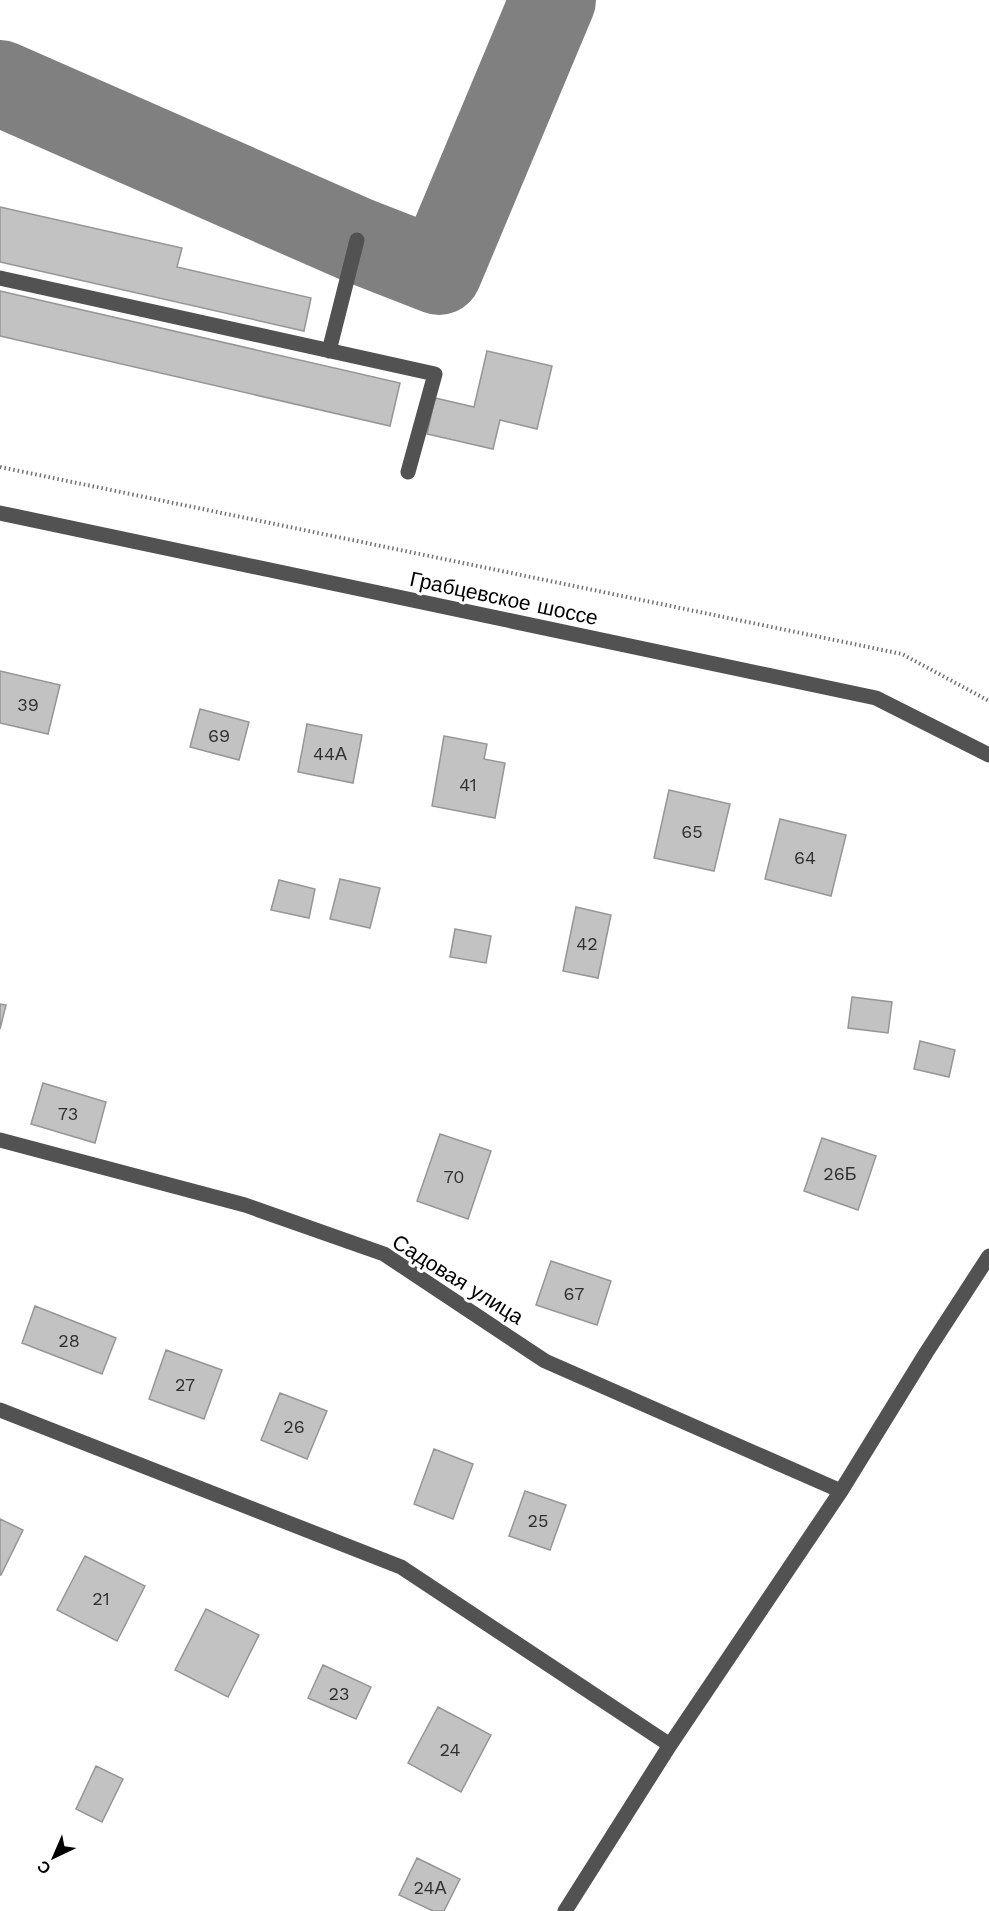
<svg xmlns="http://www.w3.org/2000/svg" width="989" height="1911" viewBox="0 0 989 1911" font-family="'Work Sans',sans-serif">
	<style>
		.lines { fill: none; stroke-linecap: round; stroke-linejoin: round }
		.taxiway { stroke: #808080; stroke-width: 86 }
		.building { fill: #c2c2c2; stroke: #969696; stroke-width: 1.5 }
		.path { stroke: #747474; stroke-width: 4; stroke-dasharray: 1.5 3; stroke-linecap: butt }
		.minor { stroke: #525252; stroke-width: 15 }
		.labels { text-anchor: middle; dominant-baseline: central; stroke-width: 6; stroke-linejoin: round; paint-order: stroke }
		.number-label { font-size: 18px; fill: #303030 }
		.street-label { font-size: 21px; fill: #000; stroke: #fff }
	</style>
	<rect width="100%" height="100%" fill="#fff"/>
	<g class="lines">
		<!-- taxiway -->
		<path class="taxiway" d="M0,83l357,157 82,32 114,-272"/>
	</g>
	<!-- building -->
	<path class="building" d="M0,207l182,41 -5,19 134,31 -7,33 -304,-69z
		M0,291l400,92 -10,43 -390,-90z
		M487,351l65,15 -15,63 -37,-9 -7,29 -66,-15 8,-36 39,9z
		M0,671l60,14 -12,49 -48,-11z
		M200,709l49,13 -10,38 -49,-13z
		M307,724l55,11 -9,48 -55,-11z
		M444,736l43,8 -3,15 21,4 -10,55 -63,-12z
		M669,790l61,14 -16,67 -60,-13z
		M780,819l66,16 -15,61 -66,-17z
		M340,879l40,9 -10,40 -40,-9z
		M279,880l36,9 -6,29 -38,-8z
		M576,907l35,8 -13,63 -35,-7z
		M455,929l36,7 -5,27 -36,-6z
		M852,997l40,5 -4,31 -40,-5z
		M0,1004l6,1 -6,24z
		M920,1041l35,9 -6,27 -35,-8z
		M43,1083l63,19 -11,41 -64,-19z
		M440,1134l51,17 -23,68 -51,-18z
		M822,1138l54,18 -18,54 -54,-19z
		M551,1261l60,20 -14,44 -61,-20z
		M35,1306l81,32 -14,36 -80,-31z
		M166,1350l56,20 -18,49 -55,-20z
		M280,1393l47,18 -20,48 -46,-19z
		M434,1449l39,15 -20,55 -39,-15z
		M525,1491l41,14 -16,45 -41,-14z
		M0,1519l23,11 -22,45h-1z
		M85,1556l60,30 -28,55 -60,-31z
		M206,1609l53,26 -31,62 -53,-27z
		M323,1665l48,22 -15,32 -48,-21z
		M438,1707l53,28 -30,57 -53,-29z
		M96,1766l27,13 -21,43 -26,-13z
		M417,1858l43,21 -16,32h-11l-34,-16z"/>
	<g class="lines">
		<!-- path -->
		<path class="path" d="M0,467l902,187 87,47"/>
		<!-- minor -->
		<path class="minor" d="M0,278l435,96 -27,98
			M329,351l28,-111
			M0,513l876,185 113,57
			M0,1140l245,65 139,49 161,107 296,130
			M0,1410l401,157 269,178
			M565,1911l105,-166 171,-254 85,-138 63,-97"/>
	</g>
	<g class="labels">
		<!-- number labels -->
		<g class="number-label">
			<text x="28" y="704">39</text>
			<text x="219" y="735">69</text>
			<text x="330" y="753">44А</text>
			<text x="468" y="784">41</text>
			<text x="692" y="831">65</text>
			<text x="805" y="857">64</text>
			<text x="587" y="943">42</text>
			<text x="68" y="1113">73</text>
			<text x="840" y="1173">26Б</text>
			<text x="454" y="1176">70</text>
			<text x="574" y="1293">67</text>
			<text x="69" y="1340">28</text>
			<text x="185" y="1384">27</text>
			<text x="294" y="1426">26</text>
			<text x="538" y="1520">25</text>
			<text x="101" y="1598">21</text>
			<text x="339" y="1693">23</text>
			<text x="450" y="1749">24</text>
			<text x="430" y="1887">24А</text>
		</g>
		<!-- street labels -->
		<g class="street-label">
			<text transform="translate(504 598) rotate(12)">Грабцевское шоссе</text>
			<text transform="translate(458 1279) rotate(32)">Садовая улица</text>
		</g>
	</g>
	<!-- north arrow -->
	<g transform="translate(54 1857) rotate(224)" stroke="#ffffff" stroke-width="4.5" paint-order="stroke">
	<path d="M0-4.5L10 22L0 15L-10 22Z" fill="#000000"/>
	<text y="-9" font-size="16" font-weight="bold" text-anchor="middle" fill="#000000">С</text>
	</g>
</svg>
